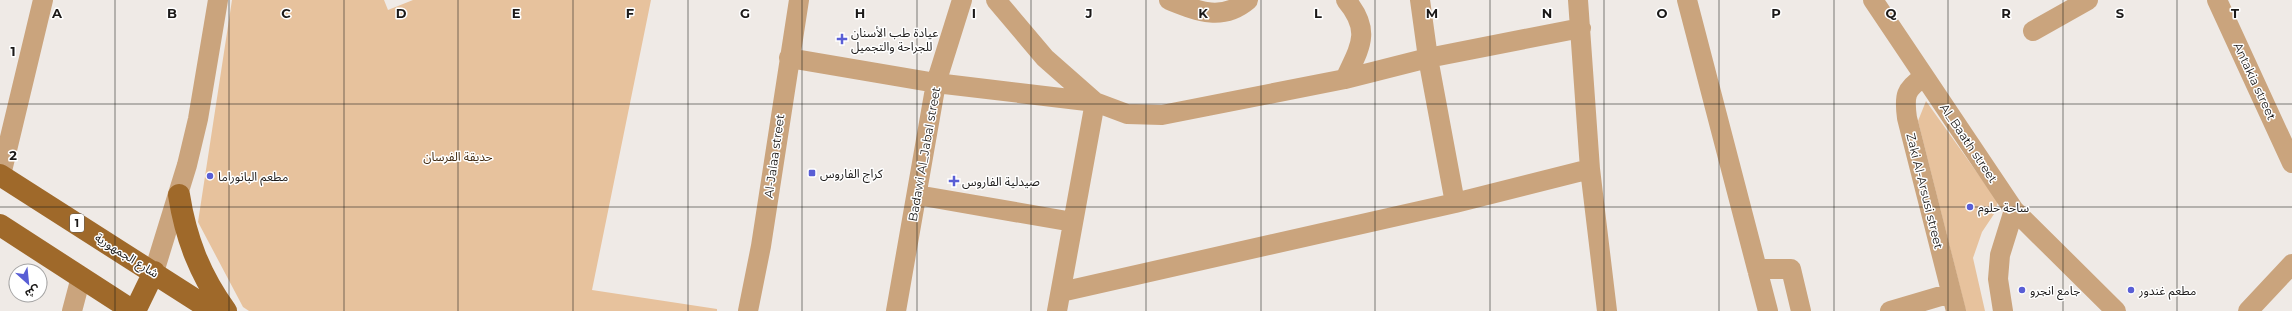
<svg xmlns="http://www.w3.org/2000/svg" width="2292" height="311" viewBox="0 0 2292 311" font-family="Montserrat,'Noto Sans Arabic',sans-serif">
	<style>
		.green { fill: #e7c29d }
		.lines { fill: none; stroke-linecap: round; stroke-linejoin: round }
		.minor { stroke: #caa47d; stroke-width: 20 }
		.major { stroke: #9f692a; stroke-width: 22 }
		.grid { fill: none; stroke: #1b1918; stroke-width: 1; stroke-opacity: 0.55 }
		.poi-dot { fill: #595ed5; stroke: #fff; stroke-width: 1.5 }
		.labels { text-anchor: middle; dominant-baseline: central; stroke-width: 3; stroke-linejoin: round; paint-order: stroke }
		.shield { fill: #fff; stroke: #5f5e5d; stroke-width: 1 }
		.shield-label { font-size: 11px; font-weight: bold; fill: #1b1918 }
		.poi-label { font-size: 12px; fill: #1b1918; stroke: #fff; text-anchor: start }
		.street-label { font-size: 12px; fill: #1b1918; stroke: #fff }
		.park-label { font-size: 12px; fill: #412b13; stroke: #fff }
		.grid-label { font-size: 13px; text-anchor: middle; font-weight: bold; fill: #1b1918; stroke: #fff; stroke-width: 3; stroke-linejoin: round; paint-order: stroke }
	</style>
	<rect width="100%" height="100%" fill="#efeae6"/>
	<!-- green -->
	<path class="green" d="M232,0h152l4,10 25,-10h238l-59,290 125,19v2h-468l-6,-4 -45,-85z
		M1926,101l72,101 -4,12 -12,18 -9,26 12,53h-19l-48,-190z"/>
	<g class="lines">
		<!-- minor -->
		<path class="minor" d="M996,0l49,58 50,44 -38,209
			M1169,0c28,11 53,22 79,0
			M1420,0l8,58 27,145
			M1578,0l12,169 17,142
			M1687,0l81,311
			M1873,0l141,210 102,101
			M2217,0l75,163
			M2033,31l55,-31
			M789,58l147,25 159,19 32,12 35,1 183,-36 83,-21 153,-30
			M1924,77c-19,12 -20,19 -17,41l49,193
			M1345,79c15,-32 27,-48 1,-79
			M1,175l42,-175
			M917,195l156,27
			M1757,269h34l10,42
			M154,272l33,-107 11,-46 20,-119
			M1061,292l394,-89 135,-34
			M72,311l9,-34
			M748,311l13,-65 38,-246
			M896,311l40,-228 26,-83
			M1890,311l61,-18
			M2003,311l-5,-32 2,-24 14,-45
			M2248,311l44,-47"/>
		<!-- major -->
		<path class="major" d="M0,175l213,136
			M179,195c7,44 21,80 47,116
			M0,225l133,86
			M135,311l19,-39"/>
	</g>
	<!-- grid -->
	<path class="grid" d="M115,0v311M229,0v311M344,0v311M458,0v311M573,0v311M688,0v311M802,0v311M917,0v311M1031,0v311M1146,0v311M1261,0v311M1375,0v311M1490,0v311M1604,0v311M1719,0v311M1834,0v311M1948,0v311M2063,0v311M2177,0v311M0,104h2292M0,207h2292"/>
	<!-- markers -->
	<g class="poi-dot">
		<path d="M840 33h4v4h4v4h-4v4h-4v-4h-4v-4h4z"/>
		<rect x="808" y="169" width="8" height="8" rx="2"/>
		<circle cx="210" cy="176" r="4"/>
		<path d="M952 175h4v4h4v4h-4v4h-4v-4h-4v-4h4z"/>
		<circle cx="1970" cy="207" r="4"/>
		<circle cx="2022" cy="290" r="4"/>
		<circle cx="2131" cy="290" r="4"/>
	</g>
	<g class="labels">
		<!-- shield labels -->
		<rect class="shield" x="70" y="214" width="14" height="18" rx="3"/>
		<g class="shield-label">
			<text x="77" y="223">1</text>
		</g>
		<!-- poi labels -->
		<g class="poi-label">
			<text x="851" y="32">عيادة طب الأسنان<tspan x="851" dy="14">للجراحة والتجميل</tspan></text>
			<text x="820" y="173">كراج الفاروس</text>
			<text x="218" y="176">مطعم البانوراما</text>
			<text x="962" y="181">صيدلية الفاروس</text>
			<text x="1978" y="207">ساحة حلوم</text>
			<text x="2030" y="290">جامع انجرو</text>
			<text x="2139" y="290">مطعم غندور</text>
		</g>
		<!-- street labels -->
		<g class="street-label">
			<text transform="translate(2255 81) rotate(65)">Antakia street</text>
			<text transform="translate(1969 143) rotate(56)">Al_Baath street</text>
			<text transform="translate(924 154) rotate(-80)">Badawi Al_Jabal street</text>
			<text transform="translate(774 156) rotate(-82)">Al-Jalaa street</text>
			<text transform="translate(1925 191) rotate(76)">Zaki Al-Arsusi street</text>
			<text transform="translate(127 255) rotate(32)">شارع الجمهورية</text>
		</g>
		<!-- park labels -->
		<g class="park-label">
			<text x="458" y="156">حديقة الفرسان</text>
		</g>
	</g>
	<g class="grid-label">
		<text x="57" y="18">A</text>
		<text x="172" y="18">B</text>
		<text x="286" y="18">C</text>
		<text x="401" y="18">D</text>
		<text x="516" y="18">E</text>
		<text x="630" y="18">F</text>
		<text x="745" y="18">G</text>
		<text x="860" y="18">H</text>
		<text x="974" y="18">I</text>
		<text x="1089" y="18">J</text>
		<text x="1203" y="18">K</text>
		<text x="1318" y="18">L</text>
		<text x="1432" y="18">M</text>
		<text x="1547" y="18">N</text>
		<text x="1662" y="18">O</text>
		<text x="1776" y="18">P</text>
		<text x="1891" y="18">Q</text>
		<text x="2006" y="18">R</text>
		<text x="2120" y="18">S</text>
		<text x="2235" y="18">T</text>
		<text x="13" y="56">1</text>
		<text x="13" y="160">2</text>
	</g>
	<!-- north arrow -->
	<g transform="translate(28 283) rotate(153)"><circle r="19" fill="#ffffff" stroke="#a4a3a3"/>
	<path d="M0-3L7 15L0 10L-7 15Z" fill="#595ed5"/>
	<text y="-6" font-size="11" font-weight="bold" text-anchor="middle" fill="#1b1918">ش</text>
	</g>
</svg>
